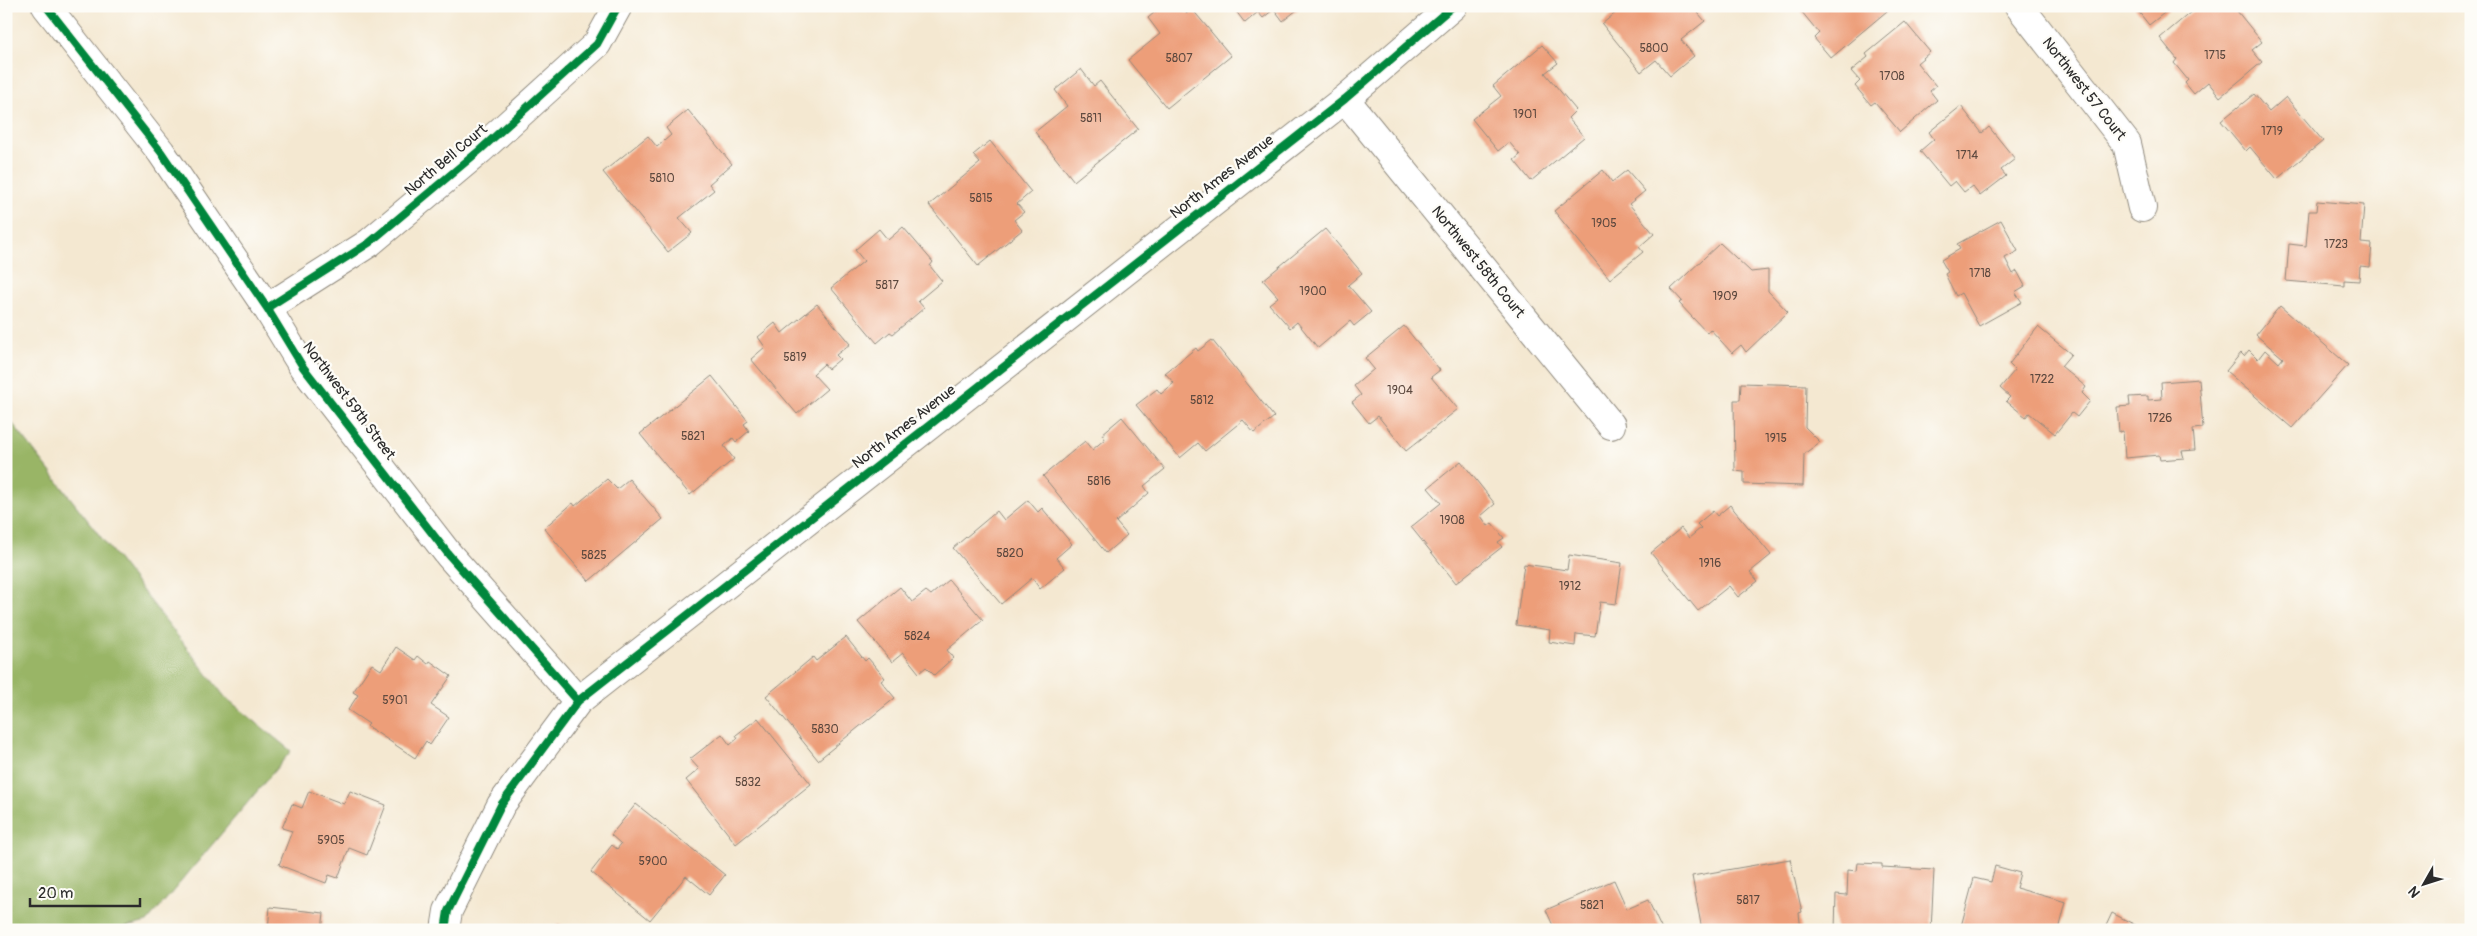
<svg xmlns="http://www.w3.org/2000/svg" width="2477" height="936" viewBox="0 0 2477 936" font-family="Pangolin,sans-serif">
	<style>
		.forest { fill: #99b566; stroke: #627048 }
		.building { fill: #ed9e79 }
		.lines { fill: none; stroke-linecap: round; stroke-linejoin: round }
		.minor-casing { stroke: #908a7e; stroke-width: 30 }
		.minor { stroke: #fff; stroke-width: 28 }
		.cycleway-casing { stroke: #fdfcf7; stroke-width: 11 }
		.cycleway { stroke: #00873e; stroke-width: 8 }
		.labels { text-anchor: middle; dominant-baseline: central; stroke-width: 4.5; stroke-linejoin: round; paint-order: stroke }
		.number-label { font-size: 12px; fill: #5c483e }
		.street-label { font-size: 15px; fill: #2b2b2b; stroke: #fdfcf7 }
	</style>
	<rect width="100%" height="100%" fill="#fdfcf7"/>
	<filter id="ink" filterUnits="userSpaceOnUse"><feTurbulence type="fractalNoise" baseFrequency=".02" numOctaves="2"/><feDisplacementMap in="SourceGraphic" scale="10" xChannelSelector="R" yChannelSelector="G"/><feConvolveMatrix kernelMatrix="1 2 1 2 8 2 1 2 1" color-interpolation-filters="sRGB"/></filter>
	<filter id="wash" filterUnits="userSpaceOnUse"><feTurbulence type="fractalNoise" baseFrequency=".0096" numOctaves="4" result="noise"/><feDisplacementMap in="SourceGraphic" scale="20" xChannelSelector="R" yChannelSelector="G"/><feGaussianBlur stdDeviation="1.12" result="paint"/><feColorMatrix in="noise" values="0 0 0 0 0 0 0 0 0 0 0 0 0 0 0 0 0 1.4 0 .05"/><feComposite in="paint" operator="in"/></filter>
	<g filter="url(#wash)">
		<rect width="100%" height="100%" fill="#f4e8d1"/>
		<!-- forest -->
		<path class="forest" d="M6,415l219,282 66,54 -144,171 -33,8h-108z"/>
		<g id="blocks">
			<!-- building -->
			<path class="building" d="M1162,6h20l5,7 5,-4 39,47 -64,52 -39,-48 32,-26 -12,-16z
				M1232,6h70l-19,15 -9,-12 -11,9 -5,-6 -13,11z
				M1624,6h68l13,15 -24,19 13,16 -24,20 -14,-16 -15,12 -39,-48z
				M1797,6h87l3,5 -56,47 -17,-20 5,-5z
				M2134,6h39l-24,19z
				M2198,6h35l29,36 -10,8 10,12 -42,35 -12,-15 -14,12 -9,-11 3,-3 -14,-17 3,-4 -17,-21z
				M1905,22l25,30 -13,11 19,23 -6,5 7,9 -37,32 -25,-30 -4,3 -16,-19 5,-5 -9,-10 17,-14 -2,-3z
				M1542,45l16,18 -13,10 31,37 -8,8 16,19 -53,44 -17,-21 6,-5 -11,-13 -11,9 -26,-32 29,-23 -8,-10z
				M1081,69l13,17 6,-5 38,48 -64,52 -39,-49 32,-26 -12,-16z
				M2254,94l15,18 17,-15 37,44 -46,38 -27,-32 -4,4 -25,-30z
				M1961,106l21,27 7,-6 26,32 -14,11 5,6 -26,20 -8,-10 -8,6 -9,-11 -6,5 -29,-35 14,-12 -5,-7z
				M688,110l44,54 -23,20 5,6 -35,28 13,15 -24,19 -65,-80 45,-36 9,11 14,-12 -5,-7z
				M990,141l41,51 -14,12 7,8 -10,8 8,10 -44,36 -49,-61 51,-42 -7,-8z
				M1603,170l9,12 15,-12 18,21 -16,13 25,30 -15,13 4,5 -33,27 -56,-68z
				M2317,201l47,4 -3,38 11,1 -2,23 -10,-1 -1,15 -15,-1v6l-58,-5 3,-37 17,2 3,-35h7z
				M2001,220l17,31 -13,7 8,16 4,-3 8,15 -10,6 7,10 -43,24 -18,-33 -5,3 -11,-22 3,-2 -7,-12 19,-11 -3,-5z
				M903,227l30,35 -3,4 12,15 -24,20 6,7 -31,26 -3,-2 -13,11 -46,-55 33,-27 -9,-11 24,-21 9,11z
				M1325,229l37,44 -14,12 23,27 -17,14 -4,-5 -32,27 -21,-26 -7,6 -21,-24 9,-7 -15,-17z
				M1720,243l31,29 17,-2v21l20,21 -42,40 -5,-7 -9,8 -22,-24 -3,4 -28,-30 3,-2 -11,-12z
				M817,304l33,40 -14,11 4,4 -12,10 -4,-5 -11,10 14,15 -30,25 -46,-55 14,-12 -7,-10 17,-14 7,10z
				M2280,306l68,59 -56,63 -66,-57 15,-18 3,3 5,-6 9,9 7,-9 14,13 4,-5 -27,-23z
				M1404,326l36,44 -9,7 27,32 -52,42 -28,-35 -9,7 -17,-21 9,-7 -7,-9 20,-17 -9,-11z
				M2038,327l33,27 -10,12 25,21 -4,6 8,8 -13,16 -5,-4 -17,21 -26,-21 -3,4 -20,-16 4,-4 -10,-9 15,-18 -6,-6z
				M1212,340l62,77 -20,16 -11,-13 -38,31 -7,-8 -18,15 -44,-53 21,-16 4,5 13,-11 -9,-10 31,-25 2,3z
				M712,376l36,45 -4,3 5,7 -13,11 -3,-4 -9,8 10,13 -44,36 -50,-61z
				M2199,379l4,49 -10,1 2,21 -13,1 2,7 -24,2 -1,-5 -34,3 -2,-27 -4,1 -2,-25 13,-1 -1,-9 19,-1v4l14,-1 -1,-17z
				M1741,383l65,2 -1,42 15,15 -16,12 -1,32 -59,-2v-12l-9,-1 -1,-71h6z
				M1122,417l43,52 -21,17 5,7 -33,29 11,13 -21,18 -63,-77 42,-35 7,9 13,-11 -3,-5z
				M1461,461l34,43 -14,12 7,10 4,-3 12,15 -6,4 4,5 -46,36 -45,-56 30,-24 -13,-15z
				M607,479l10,10 12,-10 34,40 -74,62 -45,-53 29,-25 2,3z
				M1028,500l10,12 4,-4 30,36 -16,14 9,10 -25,21 -8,-11 -31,26 -48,-56 44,-37 7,9z
				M1730,505l41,50 -21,17 8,9 -20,16 -9,-11 -31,25 -47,-58 30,-25 8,10 12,-10 -4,-4 16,-13 4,5z
				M1569,555l53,8 -6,41 -16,-2 -5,34 -19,-2 -1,12 -26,-4 1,-12 -34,-5 8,-61 43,6z
				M949,580l34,40 -36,30 6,8 -19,17 -8,-8 -7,6 -16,-20 -11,9 -34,-40 42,-35 12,15 14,-11 5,4z
				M846,637l19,24 3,-3 17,20 -4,3 14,17 -77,62 -52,-64 47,-39 3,4z
				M396,647l19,13 3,-4 10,8 2,-3 21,15 -20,29 18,12 -19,28 -4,-4 -11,17 -48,-32 2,-2 -21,-14 10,-15 -5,-3 19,-28 9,6z
				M758,718l53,66 -75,60 -50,-64 13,-11 -9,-10 32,-25 8,11 8,-7 -2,-3z
				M309,791l35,13 6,-13 36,14 -19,50 -18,-7 -11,30 -9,-3 -3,8 -47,-18 13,-34 -10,-3 10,-24 10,4z
				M636,804l89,71 -16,20 -23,-19 -36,44 -59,-48 21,-27 5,4 4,-5 -10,-9z
				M1790,859l12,53 -3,1 2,17h-99l-10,-54z
				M1858,863l24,1v3l52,3 -3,60h-96l1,-36 11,1 1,-25 9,1z
				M1995,866l25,7 -4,15 50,14 -7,28h-99l14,-52 17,4z
				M1614,880l13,29 21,-9 14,30h-107l-9,-20z
				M270,907l54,6 -2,17h-54z
				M2112,913l33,17h-41z
				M557,924l25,5v1h-26z"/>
		</g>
	</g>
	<g filter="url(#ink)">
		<use href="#blocks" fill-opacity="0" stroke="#908a7e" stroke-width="1"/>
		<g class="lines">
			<defs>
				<path id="minor" d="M46,6l115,146 106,156 36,59 146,188 129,146
					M2019,6l108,138 15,64
					M1345,99l266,326
					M267,308l102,-65 111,-93 117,-106 21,-38
					M445,930l3,-19 53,-106 77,-104 767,-602 108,-93"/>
			</defs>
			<!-- minor casing -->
			<use href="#minor" class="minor-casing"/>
			<!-- minor -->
			<use href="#minor" class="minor"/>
			<defs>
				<path id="cycleway" d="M46,6l115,146 106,156 36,59 146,188 129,146
					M267,308l102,-65 111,-93 117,-106 21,-38
					M445,930l3,-19 53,-106 77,-104 767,-602 108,-93"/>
			</defs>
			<!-- cycleway casing -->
			<use href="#cycleway" class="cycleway-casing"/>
			<!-- cycleway -->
			<use href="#cycleway" class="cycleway"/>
		</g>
	</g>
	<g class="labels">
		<!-- number labels -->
		<g class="number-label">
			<text x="1654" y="48">5800</text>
			<text x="2215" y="55">1715</text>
			<text x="1179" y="58">5807</text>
			<text x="1892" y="76">1708</text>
			<text x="1525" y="114">1901</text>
			<text x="1091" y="118">5811</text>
			<text x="2272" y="131">1719</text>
			<text x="1967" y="155">1714</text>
			<text x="662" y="178">5810</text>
			<text x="981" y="198">5815</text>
			<text x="1604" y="223">1905</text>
			<text x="2336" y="244">1723</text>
			<text x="1980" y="273">1718</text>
			<text x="887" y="285">5817</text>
			<text x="1313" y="291">1900</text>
			<text x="1725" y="296">1909</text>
			<text x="795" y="357">5819</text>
			<text x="2042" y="379">1722</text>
			<text x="1400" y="390">1904</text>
			<text x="1202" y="400">5812</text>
			<text x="2160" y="418">1726</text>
			<text x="693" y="436">5821</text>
			<text x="1776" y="438">1915</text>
			<text x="1099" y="481">5816</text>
			<text x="1452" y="520">1908</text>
			<text x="1010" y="553">5820</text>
			<text x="594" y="555">5825</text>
			<text x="1710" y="563">1916</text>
			<text x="1570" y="586">1912</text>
			<text x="917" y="636">5824</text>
			<text x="395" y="700">5901</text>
			<text x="825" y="729">5830</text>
			<text x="748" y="782">5832</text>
			<text x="331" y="840">5905</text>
			<text x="653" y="861">5900</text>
			<text x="1748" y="900">5817</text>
			<text x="1592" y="905">5821</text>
		</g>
		<!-- street labels -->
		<g class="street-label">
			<text transform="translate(2084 89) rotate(52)">Northwest 57 Court</text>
			<text transform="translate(446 160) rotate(-40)">North Bell Court</text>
			<text transform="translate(1222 177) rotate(-38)">North Ames Avenue</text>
			<text transform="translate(1478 262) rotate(51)">Northwest 58th Court</text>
			<text transform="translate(349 401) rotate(53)">Northwest 59th Street</text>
			<text transform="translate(904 427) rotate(-38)">North Ames Avenue</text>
		</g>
	</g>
	<!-- margin -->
	<rect width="2477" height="936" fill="none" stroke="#fdfcf7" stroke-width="25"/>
	<!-- north arrow -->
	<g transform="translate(2424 884) rotate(231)" stroke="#fdfcf7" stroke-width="4" paint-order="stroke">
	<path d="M0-4L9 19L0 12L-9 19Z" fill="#2b2b2b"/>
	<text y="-8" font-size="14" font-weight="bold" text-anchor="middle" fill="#2b2b2b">N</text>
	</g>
	<!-- scale -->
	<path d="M30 898v8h110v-8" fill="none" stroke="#2b2b2b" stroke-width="2.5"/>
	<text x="38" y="898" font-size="15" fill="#2b2b2b" stroke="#fdfcf7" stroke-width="4" paint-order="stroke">20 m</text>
</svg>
